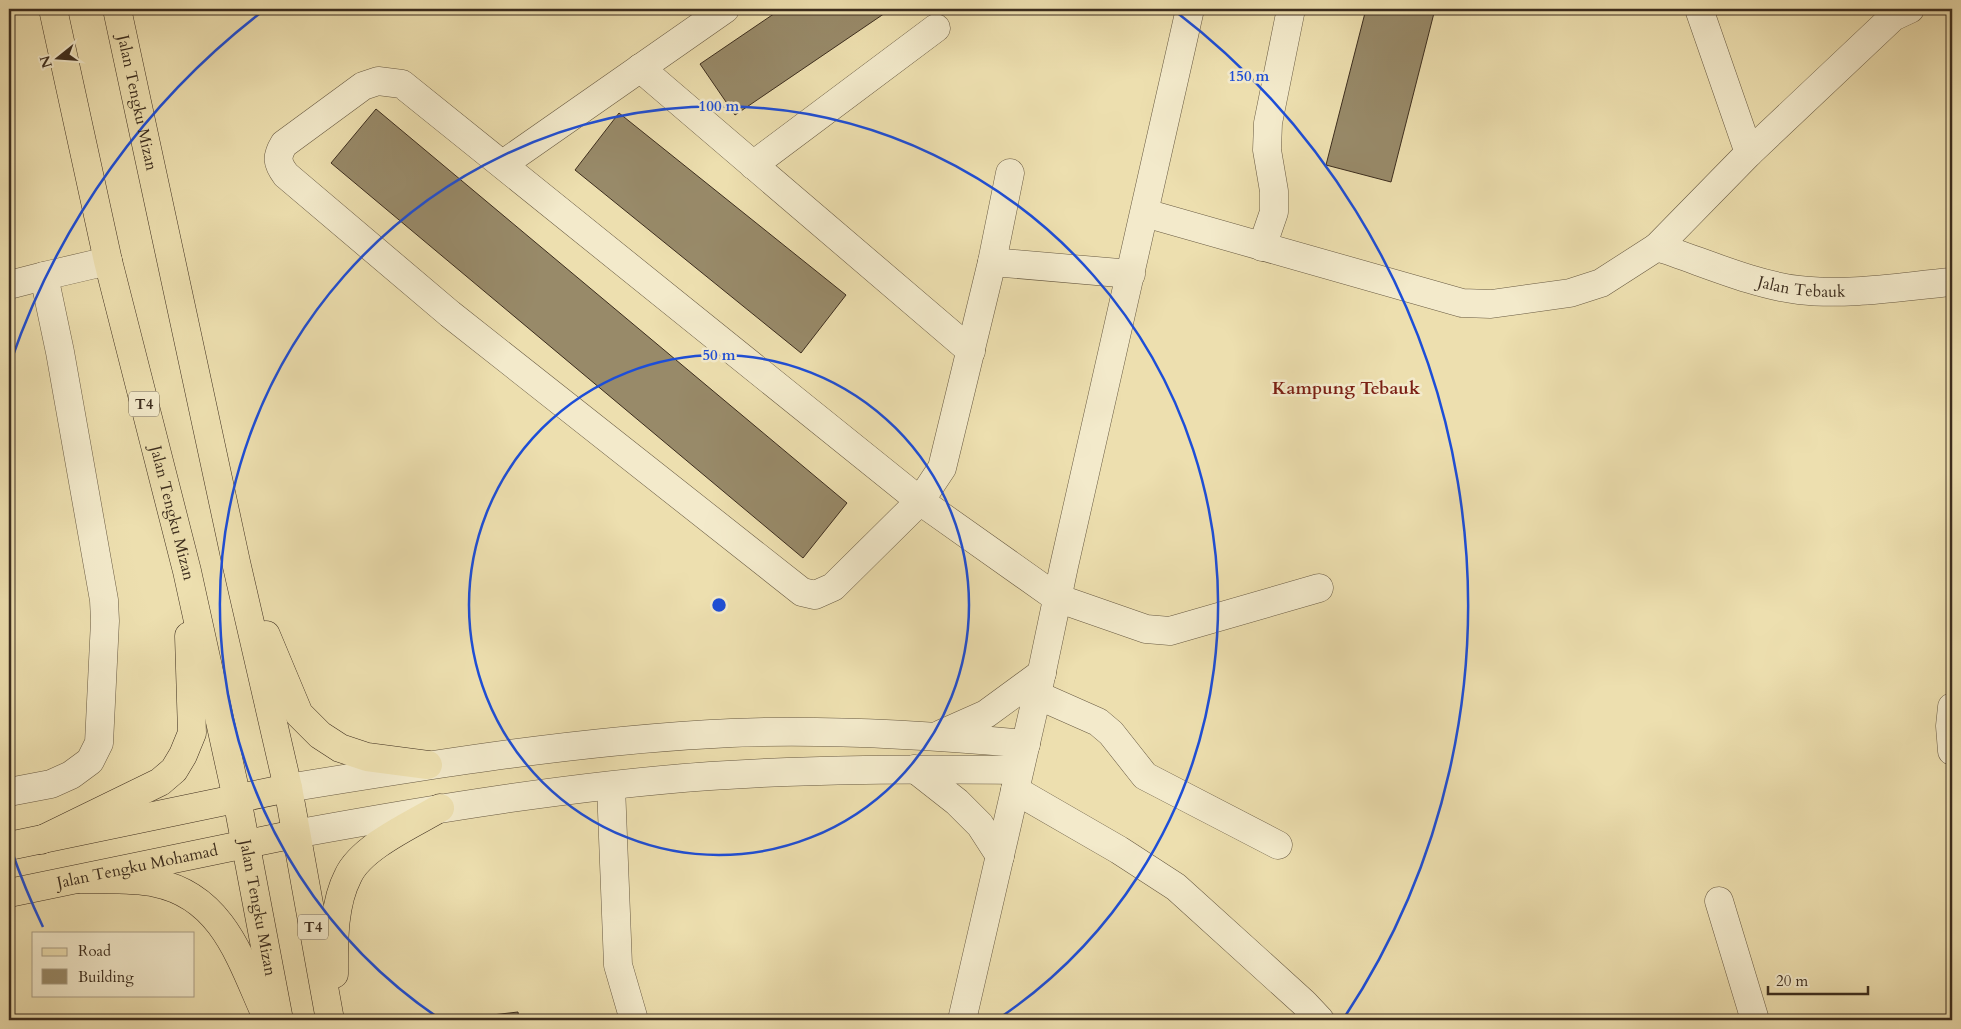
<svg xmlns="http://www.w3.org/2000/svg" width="1961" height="1029" viewBox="0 0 1961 1029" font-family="Cardo,serif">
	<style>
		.building { fill: #988a69; stroke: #3c2d1e }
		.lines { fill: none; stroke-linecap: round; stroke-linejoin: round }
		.minor-casing { stroke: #685a42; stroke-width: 29 }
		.major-casing { stroke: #3c2d1e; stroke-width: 29 }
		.highway-casing { stroke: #3c2d1e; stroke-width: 29 }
		.minor { stroke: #f3eacb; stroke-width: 28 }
		.major { stroke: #eddfaf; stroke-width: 28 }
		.highway { stroke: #eddfaf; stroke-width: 28 }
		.ring { fill: none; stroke: #1d4ed8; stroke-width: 2.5 }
		.labels { text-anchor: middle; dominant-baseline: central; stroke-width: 5; stroke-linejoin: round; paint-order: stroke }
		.shield { fill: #f3eacb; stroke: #736652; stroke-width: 1 }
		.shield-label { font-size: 15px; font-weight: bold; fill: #3c2d1e }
		.street-label { font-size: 16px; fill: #3c2d1e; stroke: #f3eacb }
		.neighbourhood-label { font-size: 18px; font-weight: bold; fill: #7a1f14; stroke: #f3eacb }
		.centre { fill: #1d4ed8; stroke: #f3eacb; stroke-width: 2.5 }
		.ring-label { font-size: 15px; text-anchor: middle; font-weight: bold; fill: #1d4ed8; stroke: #f3eacb; stroke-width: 5; stroke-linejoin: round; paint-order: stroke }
	</style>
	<rect width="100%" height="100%" fill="#eddfaf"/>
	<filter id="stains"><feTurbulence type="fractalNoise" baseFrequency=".004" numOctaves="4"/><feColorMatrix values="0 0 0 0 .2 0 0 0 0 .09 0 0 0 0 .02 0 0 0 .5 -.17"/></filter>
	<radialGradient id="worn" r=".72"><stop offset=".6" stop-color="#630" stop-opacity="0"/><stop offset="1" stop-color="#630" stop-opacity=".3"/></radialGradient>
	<!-- building -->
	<path class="building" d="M781,9h110l-156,106 -35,-51z
		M1366,9h69l-44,173 -65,-17z
		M376,109l471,394 -44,55 -472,-395z
		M619,113l227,182 -45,58 -226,-183z
		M518,1012l1,8h-70z"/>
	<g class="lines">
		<defs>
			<g id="minor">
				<path d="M640,68l331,283"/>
				<path d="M1749,153l144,-136 17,-8"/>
				<path d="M503,164l222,-155"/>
				<path d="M753,165l183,-137"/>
				<path d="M1010,173l-18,89 -50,206 -22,33 -87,86 -18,8 -13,-3 -352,-278 -164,-139c-9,-12 -10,-18 -2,-31l79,-58 15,-5 24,3 518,417 137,97 89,31 24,2 149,-43"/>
				<path d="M1145,213l317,90 29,1 79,-11 31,-10 56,-36 92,-94 -50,-144"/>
				<path d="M1262,247l12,-35v-21l-7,-41 1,-27 23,-114"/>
				<path id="s1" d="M1657,247c44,14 97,38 142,43 49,6 105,-4 153,-8"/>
				<path d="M992,262l139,12"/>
				<path d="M9,285l35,-9"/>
				<path d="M1037,695l61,27 13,11 34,43 133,69"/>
				<path d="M1952,707l-2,19 2,25"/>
				<path d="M941,734l45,-20 56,-41"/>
				<path d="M915,769l42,33 23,23 20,31"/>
				<path d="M611,786l7,179 16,55"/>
				<path d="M288,788c147,-24 294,-48 443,-55 98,-4 197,2 295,11"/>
				<path d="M1015,790l104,60 57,37 128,116 16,17"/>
				<path d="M9,792l42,-8 20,-9 19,-14 9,-18 6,-122 -1,-21 -44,-248 -16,-76 64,-15"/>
				<path d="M295,834c137,-25 276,-48 415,-58 103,-7 206,-7 309,-6"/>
				<path d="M1719,901l36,119"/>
				<path d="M962,1020l75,-325 27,-129 126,-557"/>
			</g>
			<g id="major">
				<path d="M9,846l279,-58"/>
				<path id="s2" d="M9,893l286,-59"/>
			</g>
			<g id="highway">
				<path id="s3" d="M53,9l55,252 79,310 50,228 42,221"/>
				<path id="s4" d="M117,9l119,553 52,226 42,232"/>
				<path d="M266,635l33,79 21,21 20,13 27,9 61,8"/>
				<path d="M41,840l119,-58 14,-12 9,-15 9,-22 -3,-97"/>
				<path d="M80,879c24,1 52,-1 76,4 69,14 86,81 112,137"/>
				<path d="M334,974c0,-31 -1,-69 14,-98 13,-29 65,-52 92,-68"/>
			</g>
		</defs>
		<!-- minor casing -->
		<use href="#minor" class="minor-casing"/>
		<!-- major casing -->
		<use href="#major" class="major-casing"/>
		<!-- highway casing -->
		<use href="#highway" class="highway-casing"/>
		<!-- minor -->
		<use href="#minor" class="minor"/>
		<!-- major -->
		<use href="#major" class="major"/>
		<!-- highway -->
		<use href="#highway" class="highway"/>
	</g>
	<!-- distance rings -->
	<g class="ring">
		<circle cx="719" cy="605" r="250"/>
		<path d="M440 1019A499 499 0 1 1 998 1019"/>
		<path d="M43 927A749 749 0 0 1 11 849M11 361A749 749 0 0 1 263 11M1175 11A749 749 0 0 1 1344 1018"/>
	</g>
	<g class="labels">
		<!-- shield labels -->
		<g class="shield">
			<rect x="129" y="391.5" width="30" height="25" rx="4"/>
			<rect x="298" y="914.5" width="30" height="25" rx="4"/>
		</g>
		<g class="shield-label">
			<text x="144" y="404">T4</text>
			<text x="313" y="927">T4</text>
		</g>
		<!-- street labels -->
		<g class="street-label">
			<text stroke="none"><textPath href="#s4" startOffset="96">Jalan Tengku Mizan</textPath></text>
			<text stroke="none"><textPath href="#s1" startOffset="151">Jalan Tebauk</textPath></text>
			<text stroke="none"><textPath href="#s3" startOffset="518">Jalan Tengku Mizan</textPath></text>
			<text stroke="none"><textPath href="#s2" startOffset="131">Jalan Tengku Mohamad</textPath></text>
			<text stroke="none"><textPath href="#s3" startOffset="922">Jalan Tengku Mizan</textPath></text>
		</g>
		<!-- neighbourhood labels -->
		<g class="neighbourhood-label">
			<text x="1346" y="388">Kampung Tebauk</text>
		</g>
	</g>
	<circle cx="719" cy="605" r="8" class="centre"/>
	<g class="ring-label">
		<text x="1249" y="81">150 m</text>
		<text x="719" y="111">100 m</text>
		<text x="719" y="360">50 m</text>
	</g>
	<!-- margin -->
	<rect width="1961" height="1029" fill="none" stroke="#eddfaf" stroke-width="30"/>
	<rect x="10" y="10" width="1941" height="1009" fill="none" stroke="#3c2d1e" stroke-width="2.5"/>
	<rect x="15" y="15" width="1931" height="999" fill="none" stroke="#3c2d1e"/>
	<!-- legend -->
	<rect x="32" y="932" width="162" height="65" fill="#f3eacb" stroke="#aa9e86"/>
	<rect x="42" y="948" width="25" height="8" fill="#eddfaf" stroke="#aa9e86"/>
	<text x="78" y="956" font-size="15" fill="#3c2d1e">Road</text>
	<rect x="42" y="969" width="25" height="15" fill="#988a69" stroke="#aa9e86"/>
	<text x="78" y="982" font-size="15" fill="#3c2d1e">Building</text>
	<!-- north arrow -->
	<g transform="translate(58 58) rotate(253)" stroke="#f3eacb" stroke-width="4" paint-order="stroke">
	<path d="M0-4L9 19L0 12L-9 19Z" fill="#3c2d1e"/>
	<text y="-8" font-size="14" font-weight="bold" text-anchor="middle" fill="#3c2d1e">N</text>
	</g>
	<!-- scale -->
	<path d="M1768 986v8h100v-8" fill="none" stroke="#3c2d1e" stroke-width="2.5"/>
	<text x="1776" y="986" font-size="15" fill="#3c2d1e" stroke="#f3eacb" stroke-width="4" paint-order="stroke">20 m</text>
	<rect width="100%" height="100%" filter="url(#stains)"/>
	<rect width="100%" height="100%" fill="url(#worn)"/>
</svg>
